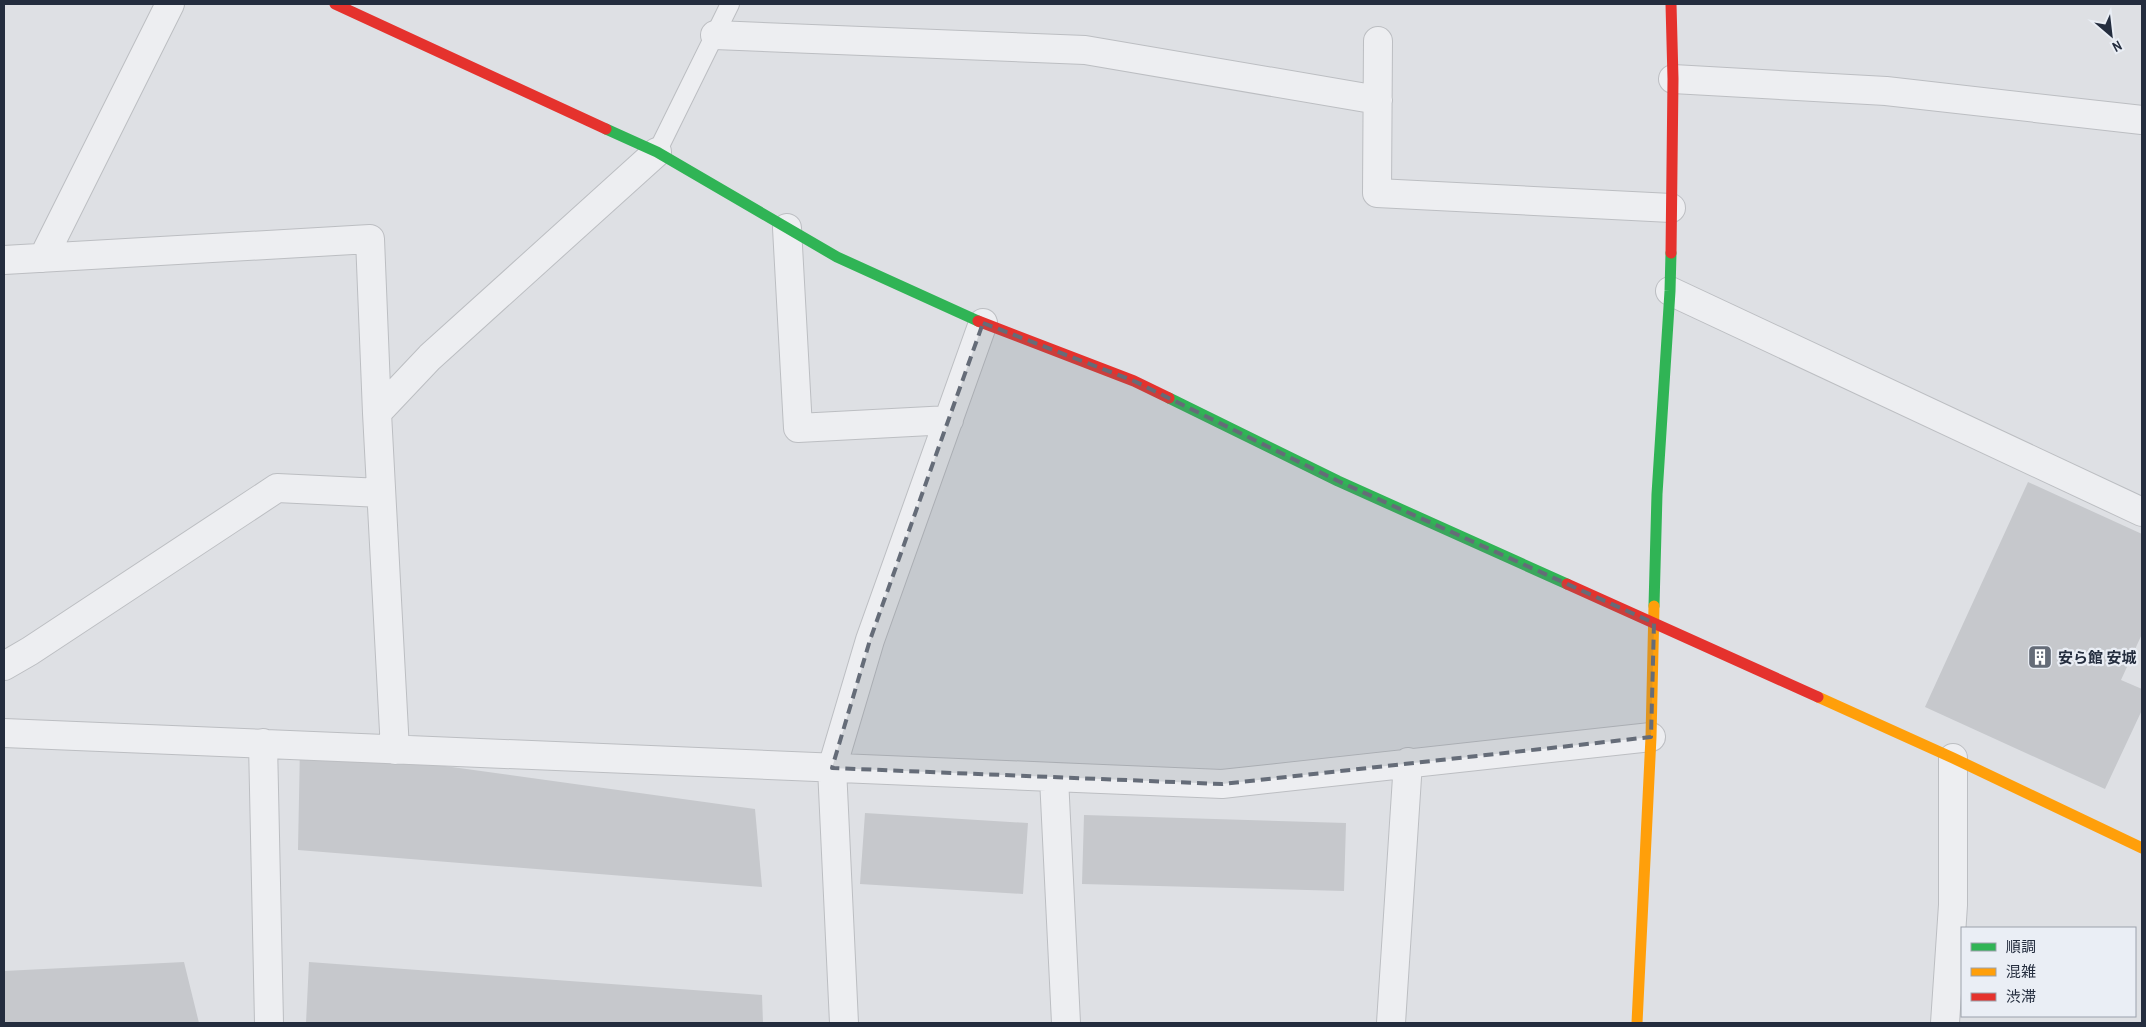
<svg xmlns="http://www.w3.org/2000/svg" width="2146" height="1027" viewBox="0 0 2146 1027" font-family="'Archivo Narrow','Noto Sans JP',sans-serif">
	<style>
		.building { fill: #c6c8cc }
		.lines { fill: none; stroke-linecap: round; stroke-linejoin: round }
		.lane-casing { stroke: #bcbec2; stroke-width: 20 }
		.street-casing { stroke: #bcbec2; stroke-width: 30 }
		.lane { stroke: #edeef1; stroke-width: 18 }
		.street { stroke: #edeef1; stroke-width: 28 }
		.fast { stroke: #30b455; stroke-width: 11 }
		.slow { stroke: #ff9f0a; stroke-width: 11 }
		.jam { stroke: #e5322d; stroke-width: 11 }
		.marked { fill: #656c78; fill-opacity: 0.2; stroke: #656c78; stroke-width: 4; stroke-dasharray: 10 6; stroke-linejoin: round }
		.labels { text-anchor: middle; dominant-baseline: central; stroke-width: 4.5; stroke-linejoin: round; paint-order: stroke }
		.poi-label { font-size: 15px; font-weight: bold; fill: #242d3e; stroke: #eaeef5; text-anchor: start }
	</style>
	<rect width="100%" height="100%" fill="#dee0e4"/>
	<!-- building -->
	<path class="building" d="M2028,482l114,52v100l-21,46 21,9v21l-37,79 -180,-82z
		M300,746l455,63 7,78 -464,-37z
		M865,813l163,10 -5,71 -163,-10z
		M1084,815l262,8 -2,68 -262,-7z
		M184,962l15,61h-195v-52z
		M309,962l453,33 1,28h-457z"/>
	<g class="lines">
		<defs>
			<path id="lane" d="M657,152l73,-148"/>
			<path id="street" d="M715,35l370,15 293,50
				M1378,41l-1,152 294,15
				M1673,79l213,12 256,29
				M787,228l11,200 151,-8
				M43,258l127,-254
				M4,260l366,-21 7,174 18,337
				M1670,291l472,221
				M377,413l53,-56 227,-205
				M4,666l26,-15 247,-163 104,5
				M4,733l1218,51 429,-47
				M263,743l6,280
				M1054,778l12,245
				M844,1023l-12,-255 38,-128 113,-317
				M1391,1023l17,-261
				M1945,1023l8,-118v-147"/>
		</defs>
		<!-- lane casing -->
		<use href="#lane" class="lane-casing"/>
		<!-- street casing -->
		<use href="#street" class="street-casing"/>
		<!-- lane -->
		<use href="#lane" class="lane"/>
		<!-- street -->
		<use href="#street" class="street"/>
		<!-- fast -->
		<path class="fast" d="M606,129l51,23 180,105 141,64
			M1169,398l169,83 229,103
			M1654,606l3,-112 13,-203 1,-38"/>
		<!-- slow -->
		<path class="slow" d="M1818,697l135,61 189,90
			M1637,1023l14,-286 3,-131"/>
		<!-- jam -->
		<path class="jam" d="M335,4l271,125
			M1671,253l2,-174 -2,-75
			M978,321l156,60 35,17
			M1567,584l251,113"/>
	</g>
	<!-- marked area -->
	<path class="marked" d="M983,323l151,58 204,100 316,142 -3,114 -429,47 -390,-16 38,-128z"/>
	<!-- icons -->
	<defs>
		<symbol id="building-square" viewBox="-11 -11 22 22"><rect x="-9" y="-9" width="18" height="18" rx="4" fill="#656c78" stroke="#eaeef5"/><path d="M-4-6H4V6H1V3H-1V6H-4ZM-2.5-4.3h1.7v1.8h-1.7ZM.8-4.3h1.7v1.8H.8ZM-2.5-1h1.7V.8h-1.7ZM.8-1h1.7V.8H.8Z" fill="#fff"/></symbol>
	</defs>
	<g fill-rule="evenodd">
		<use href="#building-square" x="2026" y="643" width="28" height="28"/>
	</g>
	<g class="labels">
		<!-- poi labels -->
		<g class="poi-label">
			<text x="2058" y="657">安ら館 安城</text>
		</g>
	</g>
	<!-- border -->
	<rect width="2146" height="1027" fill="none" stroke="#242d3e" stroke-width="10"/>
	<!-- legend -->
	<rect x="1961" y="927" width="175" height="90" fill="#eaeef5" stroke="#9ba1ac"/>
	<rect x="1971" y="943" width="25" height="8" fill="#30b455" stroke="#9ba1ac"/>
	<text x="2006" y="952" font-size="15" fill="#242d3e">順調</text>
	<rect x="1971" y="968" width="25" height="8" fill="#ff9f0a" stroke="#9ba1ac"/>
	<text x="2006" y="977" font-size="15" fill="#242d3e">混雑</text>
	<rect x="1971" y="993" width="25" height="8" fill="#e5322d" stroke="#9ba1ac"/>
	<text x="2006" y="1002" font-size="15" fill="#242d3e">渋滞</text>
	<!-- north arrow -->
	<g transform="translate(2111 35) rotate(152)" stroke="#eaeef5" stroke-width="4" paint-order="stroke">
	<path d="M0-4L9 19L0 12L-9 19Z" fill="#242d3e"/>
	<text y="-8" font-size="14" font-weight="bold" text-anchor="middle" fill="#242d3e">N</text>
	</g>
</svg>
